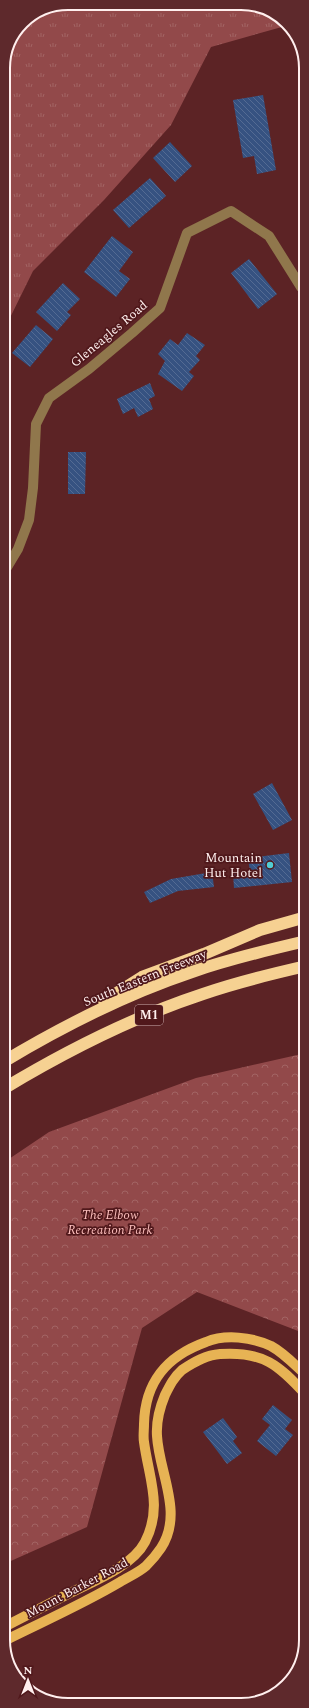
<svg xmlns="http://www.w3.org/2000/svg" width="309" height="1708" viewBox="0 0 309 1708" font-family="Spectral,serif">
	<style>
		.grass { fill: url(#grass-tufts) }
		.forest { fill: url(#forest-crowns) }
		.building { fill: url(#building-back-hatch) }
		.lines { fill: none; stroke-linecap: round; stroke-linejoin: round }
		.minor { stroke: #90774c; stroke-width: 10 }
		.major { stroke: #e7b354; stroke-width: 10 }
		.highway { stroke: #f6d192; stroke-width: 12 }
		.poi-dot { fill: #51ccd3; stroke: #50181b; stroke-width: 1.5 }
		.labels { text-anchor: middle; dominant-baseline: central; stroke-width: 3.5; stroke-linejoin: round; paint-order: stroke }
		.shield { fill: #50181b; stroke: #caaeaf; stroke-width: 1 }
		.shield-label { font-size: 12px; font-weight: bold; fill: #ffefee }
		.street-label { font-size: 13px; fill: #ffefee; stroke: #50181b }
		.poi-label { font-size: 13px; fill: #ffefee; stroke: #50181b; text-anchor: end }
		.park-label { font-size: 13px; font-style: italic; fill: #fbbdbb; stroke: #50181b }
		.rim { fill: none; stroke: #ffefee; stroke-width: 2 }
	</style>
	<defs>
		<pattern id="grass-tufts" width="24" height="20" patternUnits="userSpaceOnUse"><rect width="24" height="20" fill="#92494a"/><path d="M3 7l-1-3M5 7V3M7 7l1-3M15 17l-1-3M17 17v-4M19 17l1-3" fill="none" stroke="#a26464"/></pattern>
		<pattern id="forest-crowns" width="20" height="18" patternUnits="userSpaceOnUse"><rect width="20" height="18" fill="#92494a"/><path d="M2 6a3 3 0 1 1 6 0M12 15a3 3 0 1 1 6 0" fill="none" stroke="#a26464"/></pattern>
		<pattern id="building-back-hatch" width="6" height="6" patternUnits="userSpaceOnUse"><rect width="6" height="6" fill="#365281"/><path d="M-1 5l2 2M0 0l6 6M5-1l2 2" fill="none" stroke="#546b93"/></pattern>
	</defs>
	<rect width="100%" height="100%" fill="#5c2325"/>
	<!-- grass -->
	<path class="grass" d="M68,3l190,2 31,20 -78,22 -40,78 -67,75 -71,71 -30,61v-268l19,-42z"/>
	<!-- forest -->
	<path class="forest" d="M306,1053v281l-109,-42 -55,36 -55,199 -83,37 -1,-401 46,-31 147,-54z"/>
	<!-- building -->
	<path class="building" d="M263,95l13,75 -19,4 -3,-18 -11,2 -10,-58z
		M170,142l22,24 -17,16 -22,-24z
		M150,178l16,18 -37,32 -16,-18z
		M112,236l21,16 -14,19 11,8 -14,18 -32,-25z
		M249,259l28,35 -19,15 -27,-36z
		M63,283l17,16 -13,13 4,3 -14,16 -21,-19z
		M36,325l17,14 -23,28 -18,-14z
		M187,333l18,12 -9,11 4,4 -11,12 5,4 -12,15 -24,-17 7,-13 -7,-7 12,-15 8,6z
		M150,383l5,13 -6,3 4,10 -15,8 -4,-9 -11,6 -6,-15z
		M3,392l8,1v14h-8z
		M3,411h1l3,15h-4z
		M68,452h18l-1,42h-17z
		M272,783l20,37 -19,10 -20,-36z
		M289,853l3,29 -58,6 -1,-14 17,-2 -2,-14z
		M212,872l2,15 -36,4 -28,12 -6,-11 27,-13z
		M273,1405l19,15 -7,9 8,6 -17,21 -19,-15 13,-16 -8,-6z
		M223,1418l14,19 -4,4 9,12 -15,11 -24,-32z"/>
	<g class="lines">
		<!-- minor -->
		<path class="minor" d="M3,574l15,-25 11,-29 4,-32 3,-64 13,-26 40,-29 43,-36 28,-25 27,-75 44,-22 38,25 32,51 5,4"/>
		<!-- major -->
		<path class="major" d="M4,1627c21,-11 43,-22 64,-33 24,-12 64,-27 77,-52 18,-35 4,-63 -1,-100 -1,-5 0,-12 0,-18 1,-43 23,-68 62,-82 19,-8 46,-5 65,4 13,7 24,19 35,29
			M4,1641c38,-19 79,-37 116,-59 8,-5 18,-9 26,-16 5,-5 11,-12 15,-18 23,-35 -2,-75 -4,-112 -1,-15 3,-29 8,-41 5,-10 9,-18 17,-25 12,-8 24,-15 38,-16 43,-3 59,11 86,41"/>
		<!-- highway -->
		<path class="highway" d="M104,1001l38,-24 62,-23 56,-24 46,-13
			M3,1062c60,-36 123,-68 189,-90 37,-13 75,-22 114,-31
			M3,1089c63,-38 130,-72 200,-95 34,-12 68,-20 103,-28"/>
	</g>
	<!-- markers -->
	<circle class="poi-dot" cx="270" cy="865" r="4"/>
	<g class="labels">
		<!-- shield labels -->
		<rect class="shield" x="135" y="1005" width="28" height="20" rx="3"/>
		<g class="shield-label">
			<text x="149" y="1015">M1</text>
		</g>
		<!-- street labels -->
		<g class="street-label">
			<text transform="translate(109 334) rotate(-40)">Gleneagles Road</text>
			<text transform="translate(145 978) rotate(-22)">South Eastern Freeway</text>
			<text transform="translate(77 1588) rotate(-28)">Mount Barker Road</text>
		</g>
		<!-- poi labels -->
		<g class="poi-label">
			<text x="262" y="858">Mountain<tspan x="262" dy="15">Hut Hotel</tspan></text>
		</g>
		<!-- park labels -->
		<g class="park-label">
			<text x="110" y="1215">The Elbow<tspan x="110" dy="15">Recreation Park</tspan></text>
		</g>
	</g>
	<!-- crop -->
	<path d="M0 0H309V1708H0ZM68 10H241A58 58 0 0 1 299 68V1640A58 58 0 0 1 241 1698H68A58 58 0 0 1 10 1640V68A58 58 0 0 1 68 10Z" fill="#5e292c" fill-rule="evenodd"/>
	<path class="rim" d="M68 10H241A58 58 0 0 1 299 68V1640A58 58 0 0 1 241 1698H68A58 58 0 0 1 10 1640V68A58 58 0 0 1 68 10Z"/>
	<!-- north arrow -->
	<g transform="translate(28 1680)" stroke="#50181b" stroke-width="3" paint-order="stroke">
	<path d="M0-3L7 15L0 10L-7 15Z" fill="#ffefee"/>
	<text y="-6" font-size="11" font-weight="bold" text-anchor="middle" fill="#ffefee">N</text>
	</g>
</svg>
